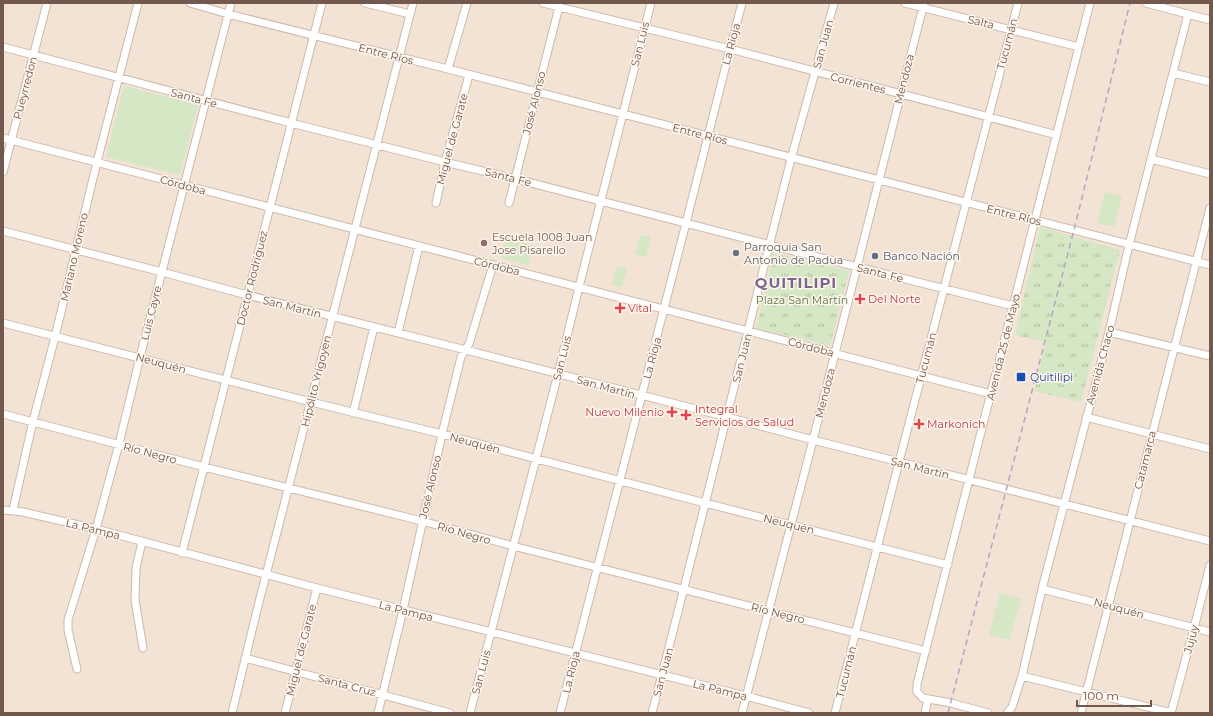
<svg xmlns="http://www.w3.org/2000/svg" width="1213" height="716" viewBox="0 0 1213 716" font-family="Montserrat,sans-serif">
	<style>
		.residential { fill: #f2e3d5 }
		.green { fill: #d5e7c5 }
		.park { fill: url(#park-tufts) }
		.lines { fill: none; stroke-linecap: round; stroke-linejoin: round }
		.minor-casing { stroke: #ccb9ad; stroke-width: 9 }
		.minor { stroke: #fff; stroke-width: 7 }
		.rail { stroke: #b4a5c3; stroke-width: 1.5; stroke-dasharray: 6 4; stroke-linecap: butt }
		.education-dot { fill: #8d6e63; stroke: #fef6ec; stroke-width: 1.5 }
		.worship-dot { fill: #6b7280; stroke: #fef6ec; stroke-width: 1.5 }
		.service-dot { fill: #5c6f8a; stroke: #fef6ec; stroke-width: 1.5 }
		.health-dot { fill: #e0444e; stroke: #fef6ec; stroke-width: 1.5 }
		.transit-dot { fill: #1a4fb4; stroke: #fef6ec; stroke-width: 1.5 }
		.labels { text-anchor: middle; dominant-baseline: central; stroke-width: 3; stroke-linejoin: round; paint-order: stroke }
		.street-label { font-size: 11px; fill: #72584d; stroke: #fef6ec }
		.education-label { font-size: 11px; fill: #785e54; stroke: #fef6ec; text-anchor: start }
		.worship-label { font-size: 11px; fill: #5b616d; stroke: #fef6ec; text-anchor: start }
		.service-label { font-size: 11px; fill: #4e5e75; stroke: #fef6ec; text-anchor: start }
		.health-label { font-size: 11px; fill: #be3a42; stroke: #fef6ec; text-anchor: start }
		.park-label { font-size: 11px; fill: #567745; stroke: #fef6ec }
		.transit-label { font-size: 11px; fill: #164399; stroke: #fef6ec; text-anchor: start }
		.district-label { font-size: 15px; font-weight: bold; letter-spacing: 1px; fill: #7e658e; stroke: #fef6ec }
	</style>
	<defs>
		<pattern id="park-tufts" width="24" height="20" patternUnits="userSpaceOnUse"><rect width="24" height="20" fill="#d5e7c5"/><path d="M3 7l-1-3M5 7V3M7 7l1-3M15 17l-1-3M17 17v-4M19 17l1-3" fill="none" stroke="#b1bea2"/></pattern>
	</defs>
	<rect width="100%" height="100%" fill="#fbf1e6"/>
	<!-- residential -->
	<path class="residential" d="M3,3h1207v710h-1207z"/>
	<!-- green -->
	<path class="green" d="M124,86l74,19 -18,70 -74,-18z
		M1105,192l17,4 -8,31 -17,-4z
		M640,235l11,2 -5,20 -11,-3z
		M506,238l27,7 -5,20 -27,-7z
		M617,266l10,3 -5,18 -10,-2z
		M1000,593l21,6 -12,41 -20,-5z"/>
	<!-- park -->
	<path class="park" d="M1040,227l80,23 -39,152 -47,-11 12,-49 -31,-7z
		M774,253l75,18 -19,75 -74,-18z"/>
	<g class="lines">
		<defs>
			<path id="minor" d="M190,3l38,11 220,55 762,196
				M365,3l45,11
				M543,3l187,46 327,86
				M905,3l174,44
				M1146,3l64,17
				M3,47l288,76 154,39 71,17 254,66 243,61
				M448,69l19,-66
				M1173,73l37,9
				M3,138l988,256
				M1151,159l59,15
				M3,172l44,-169
				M436,203l9,-41 24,-87
				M509,203l51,-200
				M3,231l159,41 85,23 219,55 261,67 86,23 397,101
				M3,323l308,79 131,32 263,69 243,62
				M1109,332l101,24
				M398,333l21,-87
				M353,413l21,-86
				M3,414l201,53 218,54 91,25 413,105
				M1086,417l124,32
				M3,510l20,2 73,17 221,59 429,108 63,17
				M13,510l20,-89 22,-84 42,-175 41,-159
				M142,542l-6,26 -1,32 8,48
				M182,553l140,-550
				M1042,589l168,43
				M245,658l205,55
				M77,669l-9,-39v-10l28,-91 23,-85 21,-87 91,-354
				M1022,676l150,37
				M232,713l26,-107 155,-603
				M285,713l32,-125
				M378,713l25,-103 39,-176 19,-77 8,-13 24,-79
				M470,713l88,-339 21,-87 72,-284
				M560,713l126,-490 44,-174 12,-46
				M652,713c48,-184 92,-369 139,-554 14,-52 29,-104 43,-156
				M742,713l71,-273 111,-437
				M835,713l64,-251 119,-459
				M925,713l3,-14
				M988,713l-37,-10 -28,-5 -6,-6v-8l173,-681
				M1007,713l5,-6 10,-31 20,-87 67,-257 20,-87 59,-231
				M1081,713l129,-505
				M1171,713l23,-85 16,-63"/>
		</defs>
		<!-- minor casing -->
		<use href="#minor" class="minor-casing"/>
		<!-- minor -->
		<use href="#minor" class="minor"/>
		<!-- rail -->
		<path class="rail" d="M948,713l126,-483 56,-227"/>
	</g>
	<!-- markers -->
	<circle class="education-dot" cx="484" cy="243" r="4"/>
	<circle class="worship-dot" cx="736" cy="253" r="4"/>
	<circle class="service-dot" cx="875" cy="256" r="4"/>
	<g class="health-dot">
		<path d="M858 293h4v4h4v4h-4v4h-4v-4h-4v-4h4z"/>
		<path d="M618 302h4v4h4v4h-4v4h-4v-4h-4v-4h4z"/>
		<path d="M670 406h4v4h4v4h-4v4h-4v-4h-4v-4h4z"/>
		<path d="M684 409h4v4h4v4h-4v4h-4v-4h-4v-4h4z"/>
		<path d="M917 418h4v4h4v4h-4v4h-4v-4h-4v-4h4z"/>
	</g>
	<rect class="transit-dot" x="1016" y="372" width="10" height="10" rx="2"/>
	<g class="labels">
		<!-- street labels -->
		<g class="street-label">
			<text transform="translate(981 22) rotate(14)">Salta</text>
			<text transform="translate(640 44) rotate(-76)">San Luis</text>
			<text transform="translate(731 44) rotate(-75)">La Rioja</text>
			<text transform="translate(823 44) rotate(-75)">San Juan</text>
			<text transform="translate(1007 44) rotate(-75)">Tucumán</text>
			<text transform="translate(386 54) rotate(14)">Entre Ríos</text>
			<text transform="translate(904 79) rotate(-76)">Mendoza</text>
			<text transform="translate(858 83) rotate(14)">Corrientes</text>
			<text transform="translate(25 88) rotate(-75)">Pueyrredon</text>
			<text transform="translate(194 98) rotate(15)">Santa Fe</text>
			<text transform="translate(534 103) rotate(-76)">José Alonso</text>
			<text transform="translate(700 134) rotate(14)">Entre Ríos</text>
			<text transform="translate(452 139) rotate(-75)">Miguel de Garate</text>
			<text transform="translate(508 177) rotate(14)">Santa Fe</text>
			<text transform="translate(183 185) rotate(15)">Córdoba</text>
			<text transform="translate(1014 215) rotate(14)">Entre Ríos</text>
			<text transform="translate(74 257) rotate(-77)">Mariano Moreno</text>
			<text transform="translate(497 266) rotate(14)">Córdoba</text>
			<text transform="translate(880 273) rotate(14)">Santa Fe</text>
			<text transform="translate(252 278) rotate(-76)">Doctor Rodríguez</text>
			<text transform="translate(292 307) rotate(14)">San Martín</text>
			<text transform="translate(151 313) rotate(-76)">Luis Cayre</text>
			<text transform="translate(811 347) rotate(15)">Córdoba</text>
			<text transform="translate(1003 347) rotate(-76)">Avenida 25 de Mayo</text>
			<text transform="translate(562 358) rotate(-76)">San Luis</text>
			<text transform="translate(652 358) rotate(-75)">La Rioja</text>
			<text transform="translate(742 358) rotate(-76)">San Juan</text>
			<text transform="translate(926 358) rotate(-75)">Tucumán</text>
			<text transform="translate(161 363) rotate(15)">Neuquén</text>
			<text transform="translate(1100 365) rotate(-75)">Avenida Chaco</text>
			<text transform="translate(316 381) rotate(-76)">Hipólito Yrigoyen</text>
			<text transform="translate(606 387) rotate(15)">San Martín</text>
			<text transform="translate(825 393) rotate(-76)">Mendoza</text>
			<text transform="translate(475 443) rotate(15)">Neuquén</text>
			<text transform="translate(150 453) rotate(15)">Río Negro</text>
			<text transform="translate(1145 460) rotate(-76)">Catamarca</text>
			<text transform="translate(920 468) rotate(14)">San Martín</text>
			<text transform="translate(430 487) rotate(-77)">José Alonso</text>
			<text transform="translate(789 524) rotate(14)">Neuquén</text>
			<text transform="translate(93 529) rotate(14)">La Pampa</text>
			<text transform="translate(464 533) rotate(16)">Río Negro</text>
			<text transform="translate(1119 608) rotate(15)">Neuquén</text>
			<text transform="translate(406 611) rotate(14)">La Pampa</text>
			<text transform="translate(778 613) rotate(14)">Río Negro</text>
			<text transform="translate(1191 639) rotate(-75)">Jujuy</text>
			<text transform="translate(301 650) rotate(-76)">Miguel de Garate</text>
			<text transform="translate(481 672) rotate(-75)">San Luis</text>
			<text transform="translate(571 672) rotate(-76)">La Rioja</text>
			<text transform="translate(663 672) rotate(-75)">San Juan</text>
			<text transform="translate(846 672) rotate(-76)">Tucumán</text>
			<text transform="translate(347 685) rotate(15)">Santa Cruz</text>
			<text transform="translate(720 690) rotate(14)">La Pampa</text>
		</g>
		<!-- education labels -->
		<g class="education-label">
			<text x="492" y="237">Escuela 1008 Juan<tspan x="492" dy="13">Jose Pisarello</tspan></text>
		</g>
		<!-- worship labels -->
		<g class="worship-label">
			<text x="744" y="247">Parroquia San<tspan x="744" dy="13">Antonio de Padua</tspan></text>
		</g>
		<!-- service labels -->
		<g class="service-label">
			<text x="883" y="256">Banco Nación</text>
		</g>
		<!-- health labels -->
		<g class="health-label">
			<text x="868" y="299">Del Norte</text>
			<text x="628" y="308">Vital</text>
			<text x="695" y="409">Integral<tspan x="695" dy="13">Servicios de Salud</tspan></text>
			<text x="664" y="412" text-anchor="end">Nuevo Milenio</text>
			<text x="927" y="424">Markonich</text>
		</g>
		<!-- park labels -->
		<g class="park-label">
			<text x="802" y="300">Plaza San Martín</text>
		</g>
		<!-- transit labels -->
		<g class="transit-label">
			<text x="1030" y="377">Quitilipi</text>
		</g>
		<!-- district labels -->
		<g class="district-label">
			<text x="796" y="282">QUITILIPI</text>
		</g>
	</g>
	<!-- border -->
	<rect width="1213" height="716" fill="none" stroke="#72584d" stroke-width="8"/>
	<!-- scale -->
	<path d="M1077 700v6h74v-6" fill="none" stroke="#72584d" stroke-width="2"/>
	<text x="1083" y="700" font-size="12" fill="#72584d" stroke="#fef6ec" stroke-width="3" paint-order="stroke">100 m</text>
</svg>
